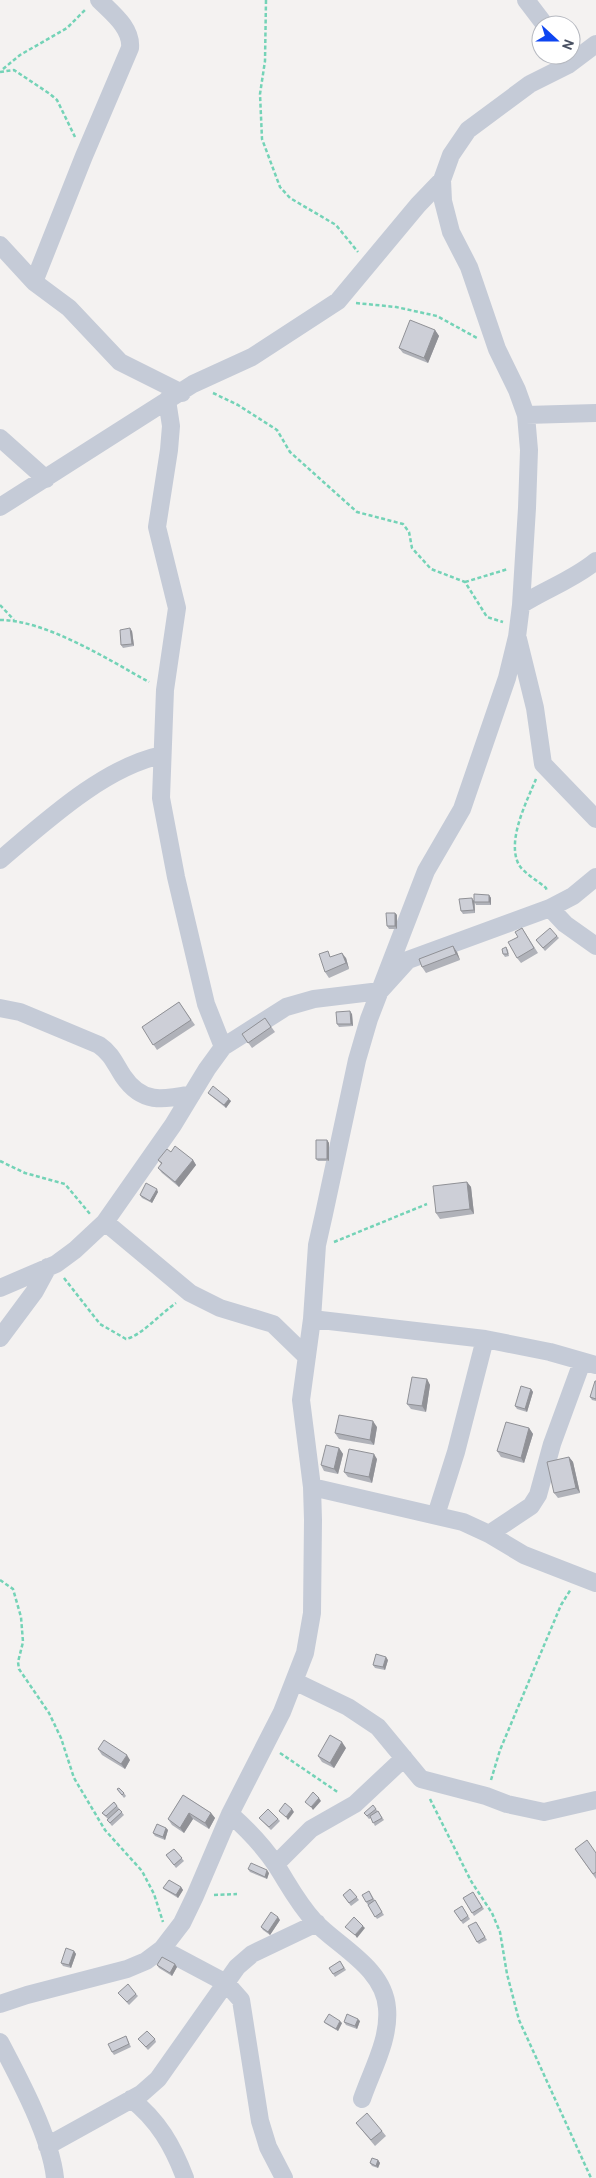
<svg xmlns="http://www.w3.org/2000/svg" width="596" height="2178" viewBox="0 0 596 2178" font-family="Cabin,sans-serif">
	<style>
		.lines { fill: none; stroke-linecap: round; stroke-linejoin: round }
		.path { stroke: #74d3b7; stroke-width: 2.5; stroke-dasharray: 4 2.5; stroke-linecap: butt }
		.minor { stroke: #c5cbd7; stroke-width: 18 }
		.wall { fill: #b0b2b9 }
		.shaded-wall { fill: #909196 }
		.building { fill: #cdcfd7; stroke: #909196 }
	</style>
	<rect width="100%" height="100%" fill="#f4f2f1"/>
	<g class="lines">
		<!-- path -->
		<path class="path" d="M266,0l-1,61 -5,33 2,45 18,48 10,11 46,27 22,27
			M3,69l17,-14 47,-27 18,-18
			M0,72l14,-2 36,24 7,6 18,37
			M356,303l40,4 41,9 40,22
			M213,393l25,12 39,25 13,22 67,60 46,12 6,8 3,16 19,21 34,13 22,35 16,5
			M465,582l43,-13
			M0,605l14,15
			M0,620c46,0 109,40 149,62
			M536,779c-9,22 -30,62 -17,86 5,8 19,16 27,23l1,4
			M0,1161l25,12 40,11 25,30
			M334,1242l93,-38
			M64,1278l36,46 26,15c15,-3 35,-26 50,-36
			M0,1580l13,9 8,28 2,25 -5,20 1,7 30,44 12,25 13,40 31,52 37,41 12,23 9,28
			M280,1753l59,40
			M491,1780l9,-30 61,-145 10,-16
			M430,1799l41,82 21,32 8,19 7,42 12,46 72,158
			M214,1895l23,-1"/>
		<!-- minor -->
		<path class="minor" d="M526,0l19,25
			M0,245l34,37 35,26 51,54 62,31
			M34,282l50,-126 46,-108c2,-20 -18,-35 -31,-48
			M167,400l4,26 -2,24 -12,77 20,81 -12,82 -4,108 15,79 30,127 17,43
			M526,415l70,-2
			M0,438l46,41
			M0,507l193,-123 59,-27 86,-56 80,-96 24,-25
			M521,605c25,-16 52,-25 75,-44
			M518,639l17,69 8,56 53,55
			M0,860c45,-38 104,-93 162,-105
			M550,908l15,16 31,22
			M0,1008l20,4 79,33c13,9 16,19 24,31 19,28 39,24 69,18
			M105,1222l85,71 30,15 53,16 34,33
			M0,1288l56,-24 19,-14 30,-28 68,-97 34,-56 16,-22 63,-40 28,-8 66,-8 28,-31 142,-52 23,-12 23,-19
			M312,1319l173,20 65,13 46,13
			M0,1338l35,-47 13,-24
			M312,1487l151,35 26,12 35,21 72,28
			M436,1515l20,-63 29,-113
			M489,1534l42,-28 7,-11 14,-51 30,-82
			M296,1682l52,25 30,20 43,52 65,17 21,8 37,8 52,-12
			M230,1814c17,15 34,33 46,51 14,22 21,37 39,57 24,25 69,46 72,86 3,31 -15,62 -25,91
			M276,1864l35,-35 44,-25 49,-46
			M162,1949l64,34 15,17 19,121 8,26 16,31
			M0,2004l27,-9 100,-26 19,-8 16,-12 20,-26 13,-27 35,-82 52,-102 23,-59 7,-40 1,-93 -1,-33 -11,-87 11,-81 5,-74 7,-31 33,-154 12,-41 57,-148 36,-62 45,-131 10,-41 4,-32 6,-97 2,-58 -3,-35 -9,-25 -20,-41 -28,-82 -18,-35 -8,-31 -1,-21 9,-25 17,-25 62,-46 38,-19 28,-21
			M0,2042c19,36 51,96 55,136
			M131,2099c27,21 42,47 54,79
			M47,2146l94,-52 17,-15 79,-112 15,-13 65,-31"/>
	</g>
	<!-- wall -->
	<path class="wall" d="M435,330l4,6 -11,27 -25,-10 -4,-5z
		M132,631l2,15 -11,2 -2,-3z
		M489,895l2,3v7h-15l-1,-2v10l-12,1 -2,-3 13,-11z
		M395,913l2,2v14h-8l-2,-3z
		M522,928l16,25 -17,10 -4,-5 1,-21z
		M557,936l2,2 -14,13 -9,-11z
		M506,947l2,3 1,6 -4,1 -2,-3z
		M457,952l3,8 -34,13 -4,-6z
		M332,956l14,2 3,11 -20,9 -4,-6z
		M179,1002l16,23 -38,25 -15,-23z
		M352,1014l1,12 -14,1 -2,-3z
		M265,1018l10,14 -23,16 -10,-14z
		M208,1093l23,8 -5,7 -16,-13z
		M327,1140l2,3v18h-11l-2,-2z
		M171,1152l22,8 3,5 -17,22 -17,-14 -4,-5 3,-4 -3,-4z
		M467,1182l4,5 3,27 -34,5 -4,-6z
		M158,1192l-6,11 -10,-5 -2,-3z
		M427,1379l3,6 -4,27 -15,-3 -4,-5z
		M596,1381v20l-4,-1 -2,-3z
		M531,1389l2,3 -6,20 -10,-3 -2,-3z
		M377,1427l-3,18 -35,-6 -4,-6z
		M529,1428l4,6 -9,29 -23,-6 -4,-6z
		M339,1448l4,6 -5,20 -14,-3 -3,-6z
		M569,1457l4,5 7,31 -22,5 -4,-5z
		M377,1459l-5,24 -24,-6 -4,-5z
		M388,1660l-3,10 -10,-2 -2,-3z
		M346,1748l-12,20 -12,-6 -4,-6z
		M98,1749l32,11 -5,9 -23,-14z
		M117,1789l7,4 2,3 -2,2z
		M183,1795l28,18 4,5 -6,11 -16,-10 -9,14 -12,-8 -4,-6z
		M114,1802l10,13 -12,11 -5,-6 1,-1 -6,-6z
		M376,1809l8,11 -9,6 -4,-8 -2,1 -5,-6z
		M259,1818l19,1 2,2 -9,9z
		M166,1828l2,2 -3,10 -10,-4 -2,-3z
		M174,1849l10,12 -8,7 -10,-13z
		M575,1849l21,4v26z
		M248,1869l21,4 -2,6 -17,-7z
		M181,1887l2,3 -5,8 -13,-8 -2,-2z
		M350,1889l9,11 -8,6 -8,-11z
		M369,1891l15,24 -7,4 -11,-17z
		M473,1892l11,17 -10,7 -11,-18z
		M462,1906l8,13 -7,5 -9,-13z
		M280,1920l-10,15 -7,-5 -2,-3z
		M478,1925l9,15 -8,4 -2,-2z
		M74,1951l2,3 -5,14 -8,-2 -2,-3z
		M340,1961l6,9 -11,7 -6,-9z
		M157,1965l20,2 -5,9 -13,-8z
		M118,1993l18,1 2,2 -9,9z
		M360,2021l-3,8 -11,-4 -2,-3z
		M324,2022l18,1 -4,8 -12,-7z
		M126,2036l5,11 -17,8 -2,-3z
		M138,2039h17l1,3 -8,8z
		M356,2123l26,8 4,5 -11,10z
		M378,2160l2,3 -2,5 -6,-2 -2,-3z"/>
	<!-- shaded-wall -->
	<path class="shaded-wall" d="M435,330l4,6 -11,27 -4,-5z
		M130,628l2,3 2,15 -2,-2z
		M489,895l2,3v7l-2,-3z
		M472,898l2,3 1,12 -1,-3z
		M395,913l2,2v14l-2,-3z
		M453,946l4,6 3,8 -4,-6z
		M342,953l4,5 3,11 -3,-6z
		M350,1011l2,3 1,12 -2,-2z
		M229,1099l2,2 -5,7 -2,-3z
		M327,1140l2,3v18l-2,-2z
		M193,1160l3,5 -17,22 -4,-5z
		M467,1182l4,5 3,27 -4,-5z
		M157,1189l1,3 -6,11 -2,-2z
		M427,1379l3,6 -4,27 -4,-6z
		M531,1389l2,3 -6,20 -2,-3z
		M373,1421l4,6 -3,18 -4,-5z
		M529,1428l4,6 -9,29 -3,-5z
		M339,1448l4,6 -5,20 -4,-5z
		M374,1454l3,5 -5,24 -3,-6z
		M569,1457l4,5 7,31 -4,-5z
		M386,1657l2,3 -3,10 -2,-3z
		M342,1742l4,6 -12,20 -4,-5z
		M127,1755l3,5 -5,9 -4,-5z
		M319,1798l2,3 -8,9 -2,-3z
		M292,1809l2,3 -6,8 -2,-3z
		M189,1813l4,6 -9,14 -4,-5z
		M211,1813l4,5 -6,11 -4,-6z
		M166,1828l2,2 -3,10 -2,-3z
		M267,1870l2,3 -2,6 -2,-2z
		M181,1887l2,3 -5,8 -2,-3z
		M278,1917l2,3 -10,15 -2,-3z
		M363,1926l2,2 -8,10 -2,-3z
		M74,1951l2,3 -5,14 -2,-3z
		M175,1964l2,3 -5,9 -2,-3z
		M358,2019l2,2 -3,8 -2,-3z
		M340,2021l2,2 -4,8 -2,-2z
		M378,2160l2,3 -2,5 -2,-2z"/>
	<!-- building -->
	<path class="building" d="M410,320l25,10 -11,28 -25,-10z
		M130,628l2,16 -11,1 -1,-15z
		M474,894l15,1v7h-15z
		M472,898l2,12 -13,1 -2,-12z
		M386,913h9v13h-8z
		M522,928l12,20 -17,10 -9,-16 10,-5 -3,-5z
		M550,928l7,8 -14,12 -7,-8z
		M453,946l3,8 -34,13 -3,-8z
		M506,947l2,7h-5l-1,-5z
		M328,951l2,6 12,-4 4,10 -21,9 -6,-18z
		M179,1002l12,18 -38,25 -11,-18z
		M350,1011l1,13h-14l-1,-12z
		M265,1018l6,9 -23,16 -6,-9z
		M213,1086l16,13 -5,6 -16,-12z
		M316,1140h11v19h-11z
		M175,1146l18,14 -18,22 -17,-14 4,-5 -4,-3 9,-11 4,3z
		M467,1182l3,27 -34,4 -3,-27z
		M146,1183l11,6 -7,12 -10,-6z
		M412,1377l15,2 -5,27 -15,-2z
		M595,1381h1v18l-6,-2z
		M521,1386l10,3 -6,20 -10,-3z
		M339,1415l34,6 -3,19 -35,-7z
		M506,1422l23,6 -8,30 -24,-7z
		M326,1445l13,3 -5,21 -13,-4z
		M349,1449l25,5 -5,23 -25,-5z
		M569,1457l7,31 -22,5 -7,-31z
		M376,1654l10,3 -3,10 -10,-2z
		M330,1735l12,7 -12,21 -12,-7z
		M104,1740l23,15 -6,9 -23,-15z
		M119,1788l5,5 -2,2 -5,-6z
		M313,1792l6,6 -8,9 -6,-5z
		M183,1795l28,18 -6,10 -16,-10 -9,15 -12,-9z
		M114,1802l3,4 -11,10 -4,-3z
		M285,1803l7,6 -6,8 -7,-6z
		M373,1805l3,4 -9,7 -3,-3z
		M119,1809l3,3 -12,11 -3,-3z
		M268,1809l10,10 -9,8 -10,-9z
		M378,1811l4,7 -9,5 -3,-7z
		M157,1824l9,4 -3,9 -10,-4z
		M587,1840l9,13v19l-3,2 -18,-25z
		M174,1849l8,9 -8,7 -8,-10z
		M251,1863l16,7 -2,7 -17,-8z
		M169,1880l12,7 -5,8 -13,-7z
		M350,1889l7,8 -8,6 -6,-8z
		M369,1891l4,8 -7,3 -4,-7z
		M473,1892l9,15 -10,6 -9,-15z
		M375,1900l7,12 -7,5 -7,-12z
		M462,1906l6,10 -7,5 -7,-10z
		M271,1912l7,5 -10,15 -7,-5z
		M354,1917l9,9 -8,9 -10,-8z
		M476,1922l9,15 -8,5 -9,-16z
		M66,1948l8,3 -5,14 -8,-2z
		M162,1957l13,7 -5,9 -13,-8z
		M340,1961l4,7 -11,6 -4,-6z
		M128,1984l8,10 -9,8 -9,-9z
		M329,2014l11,7 -4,8 -12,-7z
		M347,2014l11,5 -3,7 -11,-4z
		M147,2031l8,8 -9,8 -8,-8z
		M126,2036l3,8 -17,8 -4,-8z
		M367,2113l15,18 -11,9 -15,-17z
		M372,2158l6,2 -2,6 -6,-3z"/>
	<!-- north arrow -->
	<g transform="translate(556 40) rotate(111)"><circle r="24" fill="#ffffff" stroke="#b6b9c0"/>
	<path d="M0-4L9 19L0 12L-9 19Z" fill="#0e45f1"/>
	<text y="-8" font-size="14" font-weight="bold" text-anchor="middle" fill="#485061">N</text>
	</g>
</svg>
